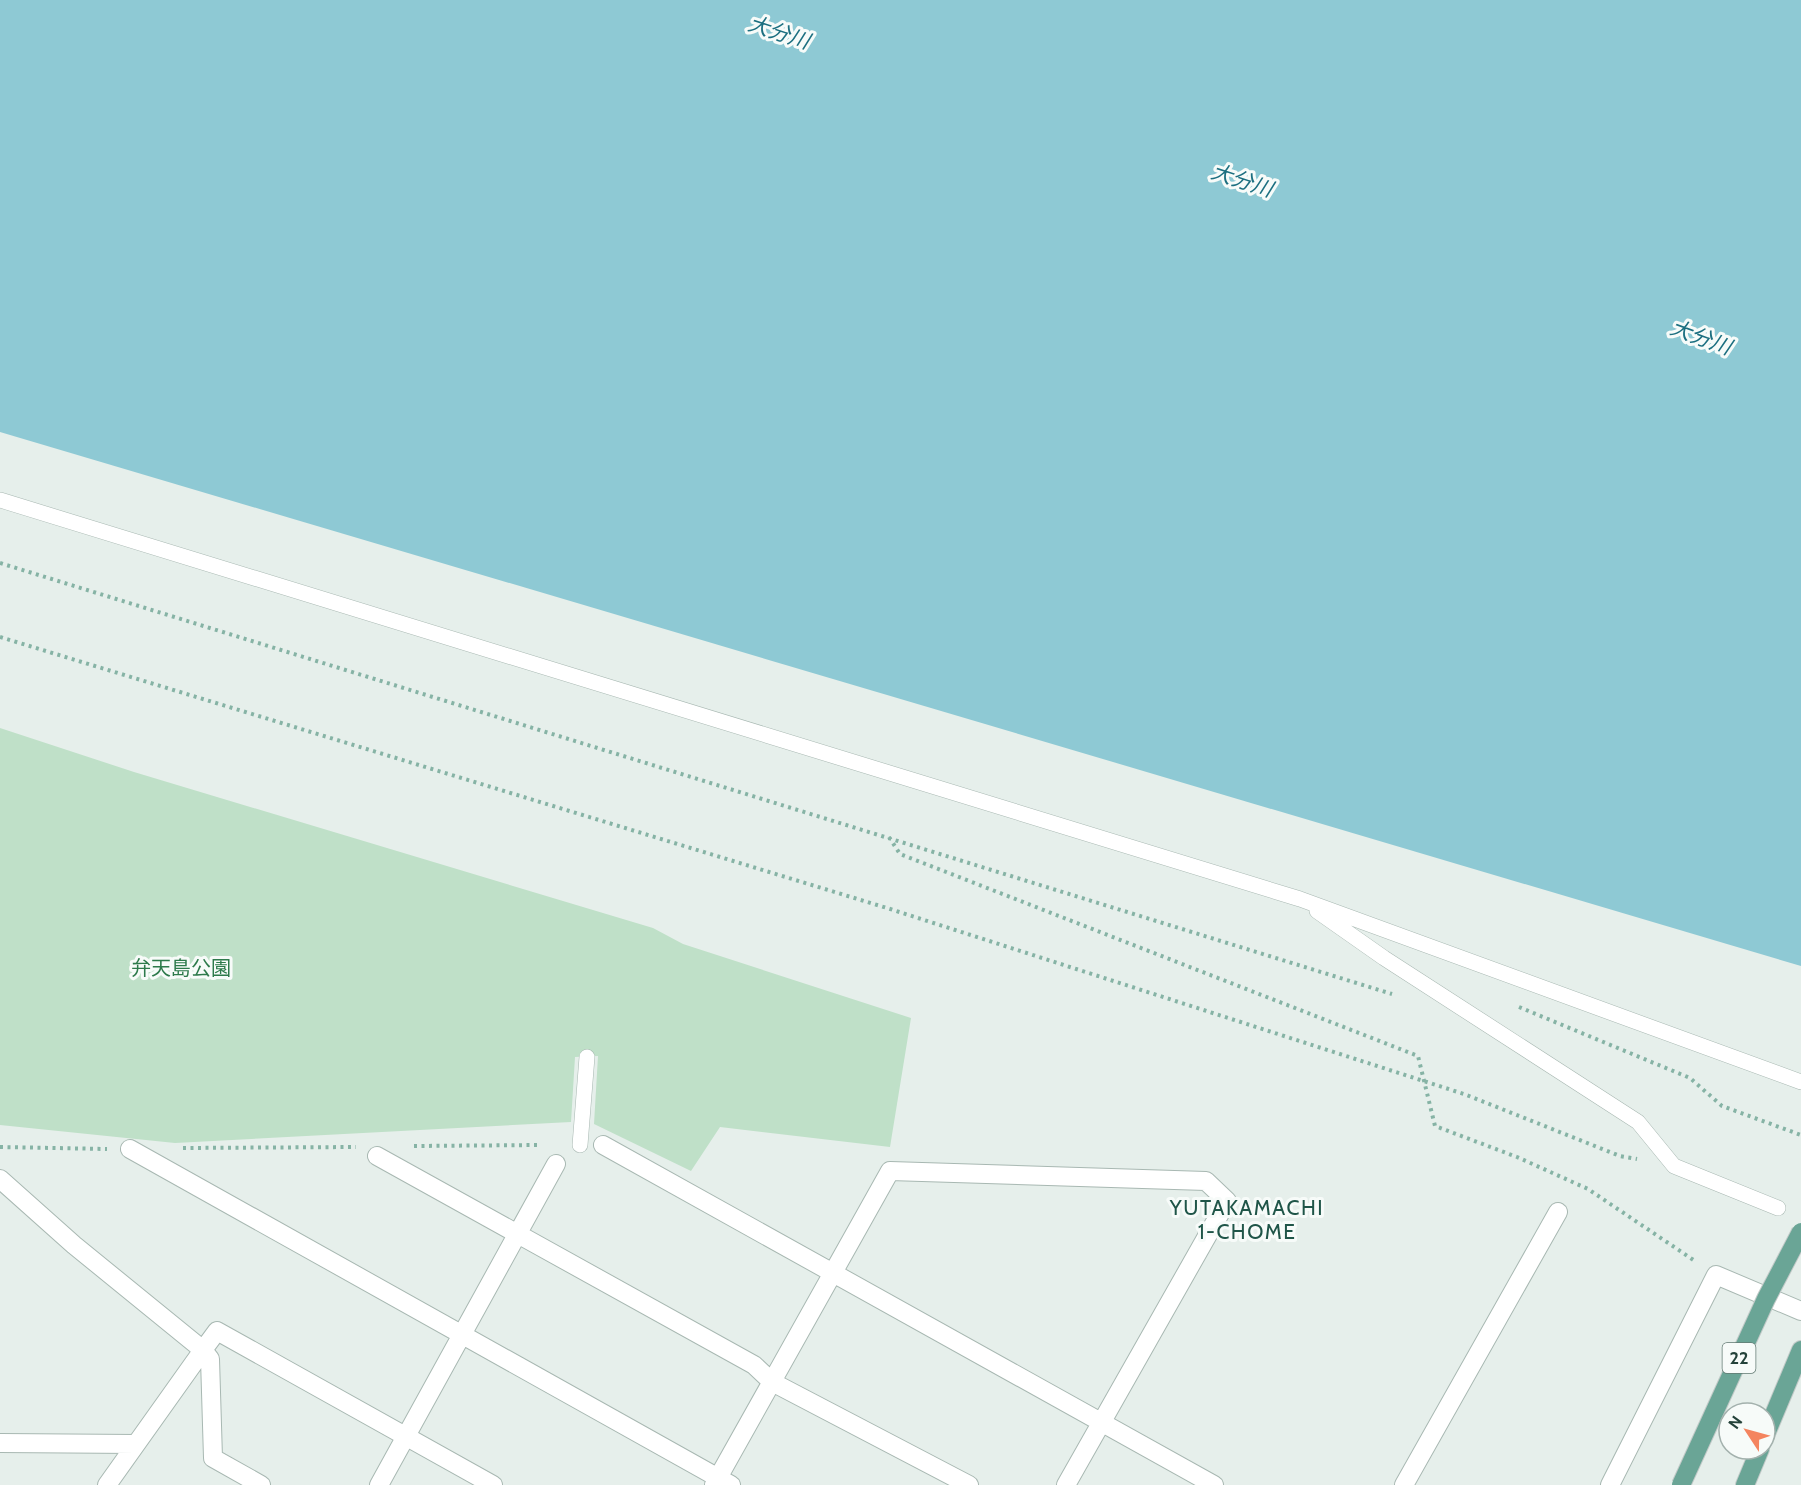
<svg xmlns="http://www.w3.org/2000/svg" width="1801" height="1485" viewBox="0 0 1801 1485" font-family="Cabin,'Noto Sans JP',sans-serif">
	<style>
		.green { fill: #bfe0c8 }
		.water { fill: #8ec9d4 }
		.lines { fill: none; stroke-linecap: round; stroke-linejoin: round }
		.service-casing { stroke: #a8b8b2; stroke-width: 16 }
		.minor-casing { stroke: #a8b8b2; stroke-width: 20 }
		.primary-casing { stroke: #c2cac8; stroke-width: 20 }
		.path { stroke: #86b3a5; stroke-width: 4; stroke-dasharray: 3 4.5; stroke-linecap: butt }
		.service { stroke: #fff; stroke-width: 15 }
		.minor { stroke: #fff; stroke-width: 18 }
		.primary { stroke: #6aa596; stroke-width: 18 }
		.primary-bridge-casing { stroke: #c2cac8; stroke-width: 20; stroke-linecap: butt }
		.primary-bridge { stroke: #6aa596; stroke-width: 18 }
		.labels { text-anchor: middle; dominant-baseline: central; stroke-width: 6; stroke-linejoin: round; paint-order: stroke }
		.shield { fill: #f7fbf9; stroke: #637a73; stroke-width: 1.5 }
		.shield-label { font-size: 18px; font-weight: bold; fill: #24423a }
		.park-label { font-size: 20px; fill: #2d7a4b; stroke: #f7fbf9 }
		.water-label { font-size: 21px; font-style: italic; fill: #1c6f80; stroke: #f7fbf9 }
		.neighbourhood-label { font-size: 21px; letter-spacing: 1.5px; fill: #1f5548; stroke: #f7fbf9 }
	</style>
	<rect width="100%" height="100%" fill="#e6efeb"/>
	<!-- green -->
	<path class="green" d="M0,728l134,44 519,156 30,16 228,74 -21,129 -170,-20 -29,44 -97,-47 4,-68 -23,1 -4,65 -396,21 -175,-18z"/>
	<!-- water -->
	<path class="water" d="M0,0h1801v966l-1801,-534z"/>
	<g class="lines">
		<defs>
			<path id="service" d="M0,500l1300,399 501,183
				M1317,911l67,47 254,164 36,44 104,42
				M580,1145l7,-88"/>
			<path id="minor" d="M603,1145l611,340
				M130,1149l601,336
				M377,1156l377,209 18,17 197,103
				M0,1179l74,66 129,105 14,-19 276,154
				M0,1443l136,1
				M107,1485l96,-135 7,9 3,99 48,27
				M379,1485l177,-321
				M714,1485l176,-314 316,10 21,20 -161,284
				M1404,1485l154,-273
				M1610,1485l106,-210 85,36"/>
			<path id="primary" d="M1765,1436l36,-86
				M1745,1485l15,-36"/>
		</defs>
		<!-- service casing -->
		<use href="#service" class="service-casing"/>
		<!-- minor casing -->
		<use href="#minor" class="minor-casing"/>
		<!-- primary casing -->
		<use href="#primary" class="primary-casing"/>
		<!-- path -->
		<path class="path" d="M0,563l1392,431
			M0,637l887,271 577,186 156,62 17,3
			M889,837l11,17 518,202 17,70 82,31 71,32 107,72
			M1519,1007l171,71 32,28 79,29
			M414,1146l125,-1
			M0,1147l107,2
			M183,1148l173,-1"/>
		<!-- service -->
		<use href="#service" class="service"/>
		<!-- minor -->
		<use href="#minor" class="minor"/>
		<!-- primary -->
		<use href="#primary" class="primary"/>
		<defs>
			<path id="primary-bridge" d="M1681,1485l85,-186 35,-67"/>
		</defs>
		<!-- primary-bridge casing -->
		<use href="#primary-bridge" class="primary-bridge-casing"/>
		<!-- primary-bridge -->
		<use href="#primary-bridge" class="primary-bridge"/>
	</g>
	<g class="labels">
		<!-- shield labels -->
		<rect class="shield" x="1722.5" y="1343" width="33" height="30" rx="4.5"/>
		<g class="shield-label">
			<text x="1739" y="1358">22</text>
		</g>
		<!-- park labels -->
		<g class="park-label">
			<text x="181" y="968">弁天島公園</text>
		</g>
		<!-- water labels -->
		<g class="water-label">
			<text transform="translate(779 32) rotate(18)">大分川</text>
			<text transform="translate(1242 180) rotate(18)">大分川</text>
			<text transform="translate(1701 337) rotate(20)">大分川</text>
		</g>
		<!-- neighbourhood labels -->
		<g class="neighbourhood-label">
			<text x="1247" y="1207">YUTAKAMACHI<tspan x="1247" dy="24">1-CHOME</tspan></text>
		</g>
	</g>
	<!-- north arrow -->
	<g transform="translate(1747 1431) rotate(306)"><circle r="28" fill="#f7fbf9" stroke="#a3b1ad" stroke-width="1.5"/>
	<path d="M0-4.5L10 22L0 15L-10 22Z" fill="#f4845f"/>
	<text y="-9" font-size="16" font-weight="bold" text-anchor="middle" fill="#24423a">N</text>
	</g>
</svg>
